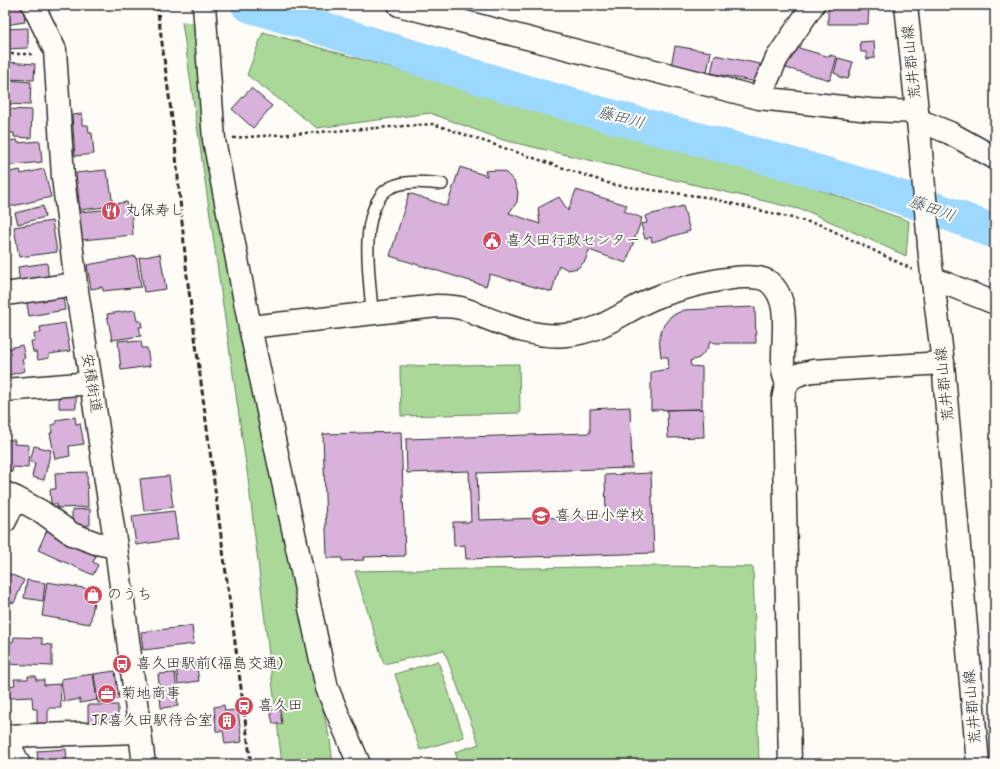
<svg xmlns="http://www.w3.org/2000/svg" width="1000" height="769" viewBox="0 0 1000 769" font-family="Mynerve,'Klee One',sans-serif">
	<style>
		.green { fill: #a9d898; stroke: #6a8262 }
		.lines { fill: none; stroke-linecap: round; stroke-linejoin: round }
		.river { stroke: #9dd8fe; stroke-width: 34 }
		.building { fill: #d8b2db; stroke: #2b2b2b }
		.service-casing { stroke: #2b2b2b; stroke-width: 14 }
		.minor-casing { stroke: #2b2b2b; stroke-width: 25 }
		.tertiary-casing { stroke: #2b2b2b; stroke-width: 25 }
		.secondary-casing { stroke: #2b2b2b; stroke-width: 25 }
		.path { stroke: #2b2b2b; stroke-width: 2.5; stroke-dasharray: 3 3; stroke-linecap: butt }
		.service { stroke: #fdfcf7; stroke-width: 11 }
		.minor { stroke: #fdfcf7; stroke-width: 22 }
		.tertiary { stroke: #fdfcf7; stroke-width: 22 }
		.secondary { stroke: #fdfcf7; stroke-width: 22 }
		.rail { stroke: #2b2b2b; stroke-width: 3; stroke-dasharray: 6 3; stroke-linecap: butt }
		.labels { text-anchor: middle; dominant-baseline: central; stroke-width: 4; stroke-linejoin: round; paint-order: stroke }
		.street-label { font-size: 15px; fill: #2b2b2b; stroke: #fdfcf7 }
		.poi-label { font-size: 15px; fill: #2b2b2b; stroke: #fdfcf7; text-anchor: start }
		.water-label { font-size: 16px; font-style: italic; fill: #485660; stroke: #fdfcf7 }
	</style>
	<rect width="100%" height="100%" fill="#fdfcf7"/>
	<filter id="ink" filterUnits="userSpaceOnUse"><feTurbulence type="fractalNoise" baseFrequency=".025" numOctaves="2"/><feDisplacementMap in="SourceGraphic" scale="8" xChannelSelector="R" yChannelSelector="G"/><feConvolveMatrix kernelMatrix="1 2 1 2 8 2 1 2 1" color-interpolation-filters="sRGB"/></filter>
	<g filter="url(#ink)">
		<path class="green" d="M182,22L207,24L248,321L277,508L330,740L333,764H282L248,478Z
			M263,32L778,175L909,221L906,256L807,211L503,140L430,113L317,128L247,75Z
			M519,364L520,413L401,416L400,366Z
			M650,566L753,567L759,764H459L455,752L479,744L444,650L384,664L355,571Z
			M438,661L464,737L420,750L395,674Z"/>
		<g class="lines">
			<path class="river" d="M248,5C361,40 475,78 589,110C725,148 864,178 995,232"/>
		</g>
		<path class="building" d="M5,5H23L25,22L5,25Z
			M828,5H869L868,24H828Z
			M28,28V48L5,49V29Z
			M874,41L875,58L867,59L866,52H861L860,42Z
			M675,46L711,52L707,72L671,66Z
			M792,46L830,57V55L837,57L830,80L786,68Z
			M715,55L760,64L757,82L711,73Z
			M838,58L853,62L848,79L839,77V75L834,73Z
			M5,62L35,64L34,80L5,79Z
			M5,80L31,82L30,105L5,104Z
			M251,88L272,106L253,128L232,109Z
			M5,109L32,110L31,138L14,137V133H5Z
			M82,114V125H88L89,133H92L94,154L75,156L72,115Z
			M17,140L18,143L40,141L42,162L5,166V141Z
			M460,167L487,176L485,171L496,170L505,172L514,181L518,192L517,202L509,213L540,224L538,208L559,197L568,211L576,190L627,205L624,211L642,218L626,263L589,250L585,261L578,268L568,270L559,265L552,292L490,274L486,286L390,256L409,193L447,206Z
			M44,169L51,197L9,207L5,191V173L20,170L21,174Z
			M106,170L107,178H109L113,206L80,210L76,173Z
			M127,202L128,208H131L133,235L82,240L79,212L114,209L113,204Z
			M43,206L45,217L18,224L15,213Z
			M683,206L690,231L652,242L651,237L645,239L641,224L647,223L645,216Z
			M52,221L57,252L19,257L14,227Z
			M5,225L9,248L5,249Z
			M160,254L166,289L144,292L139,258Z
			M136,256L141,287L103,291L102,287L91,289L87,265Z
			M47,263L49,282L20,286L18,267Z
			M62,292L65,310L29,316L26,298Z
			M755,307L756,343H715L710,341L708,348L699,358L690,361L691,366L702,367V409L651,410V372L669,369L668,357H661L659,338L663,326L671,316L684,310Z
			M135,310L137,321H141L142,327H139L141,336L112,340L107,314Z
			M65,323L70,351L49,354V358L38,360L36,352H33L31,341H35L34,334L41,333L40,327Z
			M129,340V342L141,341L142,348H147L150,366L121,370L118,341Z
			M22,345L25,358L22,359L25,371L5,376V349Z
			M59,394H76V408H59Z
			M5,401H7L11,424L5,425Z
			M630,407L632,468L477,473L479,520L606,516L605,475L651,473L654,553L466,559L465,545L454,546L453,522H471L469,471L407,473L406,439L590,433V409Z
			M703,409L704,437L668,438L667,410Z
			M75,417L76,424L80,423L84,444L69,446L70,456L55,459L50,433H52L51,425L56,424V420Z
			M401,432L405,556L363,557L364,560L342,561V558H327L323,434Z
			M5,440H15L14,444L29,445L28,468L13,467L12,472H5Z
			M34,446L51,450L44,480L32,477L35,463L30,462Z
			M87,472L88,507L57,508V504H51L50,489H56L55,473Z
			M169,476L173,507L144,511L140,479Z
			M90,509V525L72,526V510Z
			M174,511L178,539L136,545L132,516Z
			M47,530L55,533L54,536L96,556L93,562L98,565L93,575L38,550Z
			M5,572L24,580L14,603L5,600Z
			M27,580L45,583L43,601L24,598Z
			M47,582L96,590L90,624L42,616Z
			M192,626L194,644L143,650L141,632Z
			M14,637L42,638V644L52,645V666L5,664V642H13Z
			M196,662L199,681L178,684L176,664Z
			M115,671L119,699L98,703L94,674Z
			M175,673L178,706L161,708L158,674Z
			M93,674L97,700L80,703V699L64,702L61,679Z
			M28,676H36V680H44V685L60,684L61,708H48V724L37,725V709H33L32,697L9,698L8,686L15,685L14,679H28Z
			M88,705H118V725H88Z
			M224,705L225,711L238,710L242,742L225,744L223,731H216L214,707Z
			M280,709L282,724H273L270,710Z
			M66,749L67,764H38L37,751Z
			M129,759V764H115V760Z
			M97,761L98,764H73Z"/>
		<g class="lines">
			<defs>
				<path id="service" d="M372,312C370,277 359,222 383,193C396,179 425,182 442,184"/>
				<path id="minor" d="M33,5L55,50L63,177L76,284L116,547L144,764
					M204,5L214,140L250,327L327,688L359,764
					M399,5L759,98L870,110L917,112
					M759,98L777,58L813,5
					M918,120L950,133L995,158
					M932,278L995,303
					M5,294L76,284
					M250,327L437,306C446,306 455,306 464,309C470,310 475,314 481,316C509,327 536,338 566,335C599,333 623,312 652,299C673,290 750,267 769,282C790,299 783,332 783,356C783,365 782,375 787,382
					M5,390L91,383
					M5,493L16,498L5,521
					M16,498L42,512L72,534L96,543L116,547
					M10,736L13,752L19,764"/>
				<path id="tertiary" d="M5,736L140,732
					M790,764L783,400C786,378 792,375 813,371L943,363"/>
				<path id="secondary" d="M906,5L920,140L930,257L943,363L978,764"/>
			</defs>
			<use href="#service" class="service-casing"/>
			<use href="#minor" class="minor-casing"/>
			<use href="#tertiary" class="tertiary-casing"/>
			<use href="#secondary" class="secondary-casing"/>
			<path class="path" d="M5,54H34
				M233,138L433,124L614,185L705,197L821,225L912,269"/>
			<use href="#service" class="service"/>
			<use href="#minor" class="minor"/>
			<use href="#tertiary" class="tertiary"/>
			<use href="#secondary" class="secondary"/>
			<path class="rail" d="M157,5L174,134L187,276L251,764"/>
		</g>
	</g>
	<defs>
		<symbol id="restaurant-disc" viewBox="-11 -11 22 22"><circle r="9.5" fill="#d1495b" stroke="#fdfcf7"/><path d="M-5-6h1v4h1v-4h1v4h1v-4h1v5L-1.5 .5V6h-2V.5L-5-1ZM5-6V6H3V1.5H1.5Q1.5-4 5-6Z" fill="#fff"/></symbol>
		<symbol id="civic-disc" viewBox="-11 -11 22 22"><circle r="9.5" fill="#d1495b" stroke="#fdfcf7"/><path d="M-.6-6.5H3V-4.5H.6V-3L4-1V1h2V6H-6V1h2V-1L-.6-3ZM-1.2 2.5V6h2.4V2.5Z" fill="#fff"/></symbol>
		<symbol id="school-disc" viewBox="-11 -11 22 22"><circle r="9.5" fill="#d1495b" stroke="#fdfcf7"/><path d="M0-5L7-2L0 1L-7-2ZM-4 1L0 2.5L4 1V4Q0 6-4 4Z" fill="#fff"/></symbol>
		<symbol id="shop-disc" viewBox="-11 -11 22 22"><circle r="9.5" fill="#d1495b" stroke="#fdfcf7"/><path d="M-5-2.5h2.3a2.7 3.5 0 0 1 5.4 0H5L5.5 6h-11ZM-1.5-2.5h3a1.5 2.3 0 0 0-3 0Z" fill="#fff"/></symbol>
		<symbol id="bus-disc" viewBox="-11 -11 22 22"><circle r="9.5" fill="#d1495b" stroke="#fdfcf7"/><path d="M-5-6H5V4H4V6H2V4H-2V6H-4V4H-5ZM-3.5-4V0h7V-4ZM-3.5 1.2v1.5H-2V1.2ZM2 1.2v1.5H3.5V1.2Z" fill="#fff"/></symbol>
		<symbol id="office-disc" viewBox="-11 -11 22 22"><circle r="9.5" fill="#d1495b" stroke="#fdfcf7"/><path d="M-6-3h4V-5.5h4V-3h4V5H-6ZM-1-4.5V-3h2v-1.5ZM-6 0V1H6V0Z" fill="#fff"/></symbol>
		<symbol id="station-disc" viewBox="-11 -11 22 22"><circle r="9.5" fill="#d1495b" stroke="#fdfcf7"/><path d="M-3-6H3Q5-6 5-4V2Q5 4 3 4L4.5 6H3L1.5 4h-3L-3 6H-4.5L-3 4Q-5 4-5 2V-4Q-5-6-3-6ZM-3.5-4v3h7v-3ZM-3.5 1v1.5H-2V1ZM2 1v1.5H3.5V1Z" fill="#fff"/></symbol>
		<symbol id="building-disc" viewBox="-11 -11 22 22"><circle r="9.5" fill="#d1495b" stroke="#fdfcf7"/><path d="M-4-6H4V6H1V3H-1V6H-4ZM-2.5-4.3h1.7v1.8h-1.7ZM.8-4.3h1.7v1.8H.8ZM-2.5-1h1.7V.8h-1.7ZM.8-1h1.7V.8H.8Z" fill="#fff"/></symbol>
	</defs>
	<g fill-rule="evenodd">
		<use href="#restaurant-disc" x="100" y="200" width="22" height="22"/>
		<use href="#civic-disc" x="481" y="230" width="22" height="22"/>
		<use href="#school-disc" x="530" y="505" width="22" height="22"/>
		<use href="#shop-disc" x="82" y="584" width="22" height="22"/>
		<use href="#bus-disc" x="111" y="653" width="22" height="22"/>
		<use href="#office-disc" x="96" y="683" width="22" height="22"/>
		<use href="#station-disc" x="233" y="695" width="22" height="22"/>
		<use href="#building-disc" x="216" y="710" width="22" height="22"/>
	</g>
	<g class="labels">
		<g class="street-label">
			<text transform="translate(912 62) rotate(-96)">荒井郡山線</text>
			<text transform="translate(91 383) rotate(81)">安積街道</text>
			<text transform="translate(945 384) rotate(-96)">荒井郡山線</text>
			<text transform="translate(973 707) rotate(-95)">荒井郡山線</text>
		</g>
		<g class="poi-label">
			<text x="125" y="211">丸保寿し</text>
			<text x="506" y="241">喜久田行政センター</text>
			<text x="555" y="516">喜久田小学校</text>
			<text x="107" y="595">のうち</text>
			<text x="136" y="664">喜久田駅前(福島交通)</text>
			<text x="121" y="694">菊地商事</text>
			<text x="258" y="706">喜久田</text>
			<text x="213" y="721" text-anchor="end">JR喜久田駅待合室</text>
		</g>
		<g class="water-label">
			<text transform="translate(621 118) rotate(15)">藤田川</text>
			<text transform="translate(932 209) rotate(20)">藤田川</text>
		</g>
	</g>
	<rect width="1000" height="769" fill="none" stroke="#fdfcf7" stroke-width="20"/>
	<rect x="10" y="10" width="980" height="749" fill="none" stroke="#2b2b2b" stroke-width="1.5" filter="url(#ink)"/>
</svg>
